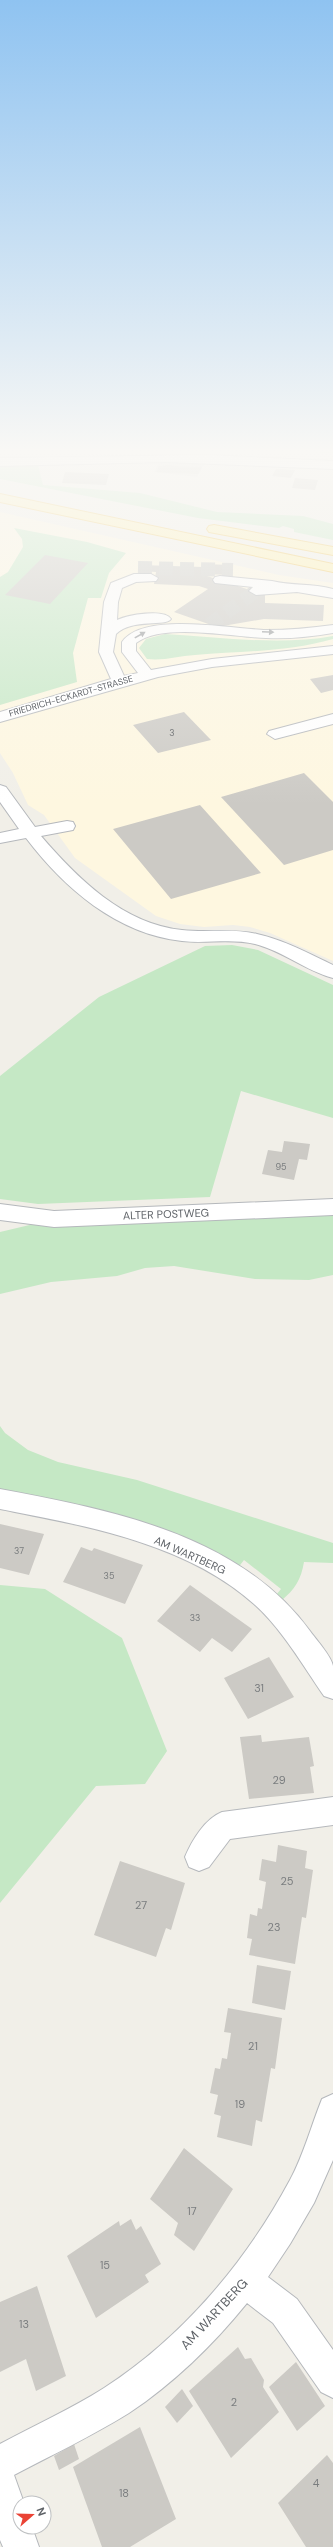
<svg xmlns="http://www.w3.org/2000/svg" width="333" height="2547" viewBox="0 0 333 2547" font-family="'DM Sans',sans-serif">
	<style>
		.commercial { fill: #fef7e0 }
		.industrial { fill: #e0deda }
		.green { fill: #c5e8c5 }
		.building { fill: #cccac5 }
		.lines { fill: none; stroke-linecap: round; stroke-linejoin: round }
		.minor-tunnel { stroke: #ccccc8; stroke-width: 14; stroke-dasharray: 14 7; stroke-linecap: butt }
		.minor-casing { stroke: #b5b8bc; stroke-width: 2 }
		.major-casing { stroke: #f2c960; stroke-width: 2 }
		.minor { fill: #fff; fill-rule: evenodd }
		.major { fill: #fff2af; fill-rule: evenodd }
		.oneway { fill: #979a9d }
		.labels { text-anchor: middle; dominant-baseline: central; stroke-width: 3; stroke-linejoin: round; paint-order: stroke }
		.far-street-label { font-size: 9px; fill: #5f6368; stroke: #fff }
		.number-label { font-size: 9px; fill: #7a7d7f }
		.street-label { font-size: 11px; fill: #5f6368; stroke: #fff }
		.near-number-label { font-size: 11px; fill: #7a7d7f }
		.near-street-label { font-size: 13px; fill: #5f6368; stroke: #fff }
	</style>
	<rect width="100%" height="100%" fill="#f1efe8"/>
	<path class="commercial" d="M0,512L279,575L333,583V961L270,933L250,927L233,925L204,927L180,924L156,916L75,858L44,815L28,805L13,773L0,753Z"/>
	<path class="industrial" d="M159,462L204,464L197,477L154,472Z"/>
	<path class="green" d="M274,448H333V454Z
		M38,465L43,485L140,493L217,512L303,516L333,524V540L294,532V529L283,526L279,528L198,518L0,479V466Z
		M14,528L87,542L126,553L109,573L101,598H88L73,653L77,682L0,705V577L8,572L23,547L22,539Z
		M165,634C220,637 279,646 333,636V639C288,652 241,651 195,655C178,656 164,661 147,659L139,648L146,639Z
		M232,945L258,950L333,985V1118L241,1091L210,1197L38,1204L0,1199V1076L99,997L205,946Z
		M333,1213V1275L309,1280L255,1279L174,1266L145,1268L117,1276L51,1282L0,1294V1232L38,1223Z
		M0,1426L5,1433L28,1450L58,1462L137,1480L333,1543V1563L304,1562C301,1580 295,1589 281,1601L276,1595L281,1589L244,1560L237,1569L0,1490Z
		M0,1585L45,1589L122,1638L167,1751L145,1784L96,1786L0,1903Z"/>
	<path class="building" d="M168,465L189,467H202L198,474L156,472L159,466Z
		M276,469L295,470L291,478L272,476Z
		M65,472L109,474L106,485L62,483Z
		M295,478L318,480L315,490L292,488Z
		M45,555L88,563L50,604L5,595Z
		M203,564L231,565L230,575L201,574L265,595V603L324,605L323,621L264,619L217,627L174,612L208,589L199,586L154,584L156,572L140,571L141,565L203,567Z
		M333,675V690L321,693L310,679Z
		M184,712L211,740L158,753L133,725Z
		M304,773L333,802V850L284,865L221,797Z
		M200,805L261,873L171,899L113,829Z
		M284,1141L310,1144L307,1160L299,1159L294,1180L262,1174L268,1150L282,1152Z
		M0,1524L44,1534L29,1575L0,1568Z
		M81,1547L92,1551L94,1548L143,1565L125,1604L63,1582Z
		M190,1585L252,1629L232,1652L212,1638L200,1652L157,1621Z
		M269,1657L294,1697L248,1719L224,1678Z
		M261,1735L262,1742L309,1737L314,1766L310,1767L314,1793L249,1799L240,1737Z
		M278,1845L307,1851L305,1868L313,1870L306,1918L302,1917L295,1964L249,1955L252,1939L247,1938L250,1914L257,1916L258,1908L262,1909L266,1882L259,1880L262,1859L276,1862Z
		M120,1861L185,1883L171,1930L166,1928L156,1957L94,1935Z
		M257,1965L291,1971L285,2010L252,2003Z
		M228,2008L282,2018L275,2069L271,2068L262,2122L256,2120L252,2146L217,2137L221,2116L214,2114L218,2095L210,2093L215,2068L220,2069L222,2058L227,2059L231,2033L224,2032Z
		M184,2148L233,2189L194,2251L174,2235L178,2223L150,2199Z
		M131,2219L136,2230L141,2226L161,2264L145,2275L149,2282L96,2318L67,2256L119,2221L120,2226Z
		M37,2286L66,2376L36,2391L26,2359L0,2372V2302Z
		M238,2347L245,2359L251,2358L264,2380L263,2387L279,2412L231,2458L189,2391Z
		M296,2362L325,2406L297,2431L269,2387Z
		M182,2389L193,2406L177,2423L165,2407Z
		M140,2427L176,2519L130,2547H102L73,2467Z
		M74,2444L79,2459L59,2470L54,2456Z
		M327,2455L333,2463V2547H306L278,2503Z"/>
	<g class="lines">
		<path class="minor-tunnel" d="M138,568L233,570
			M209,625L256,591"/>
		<defs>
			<path id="minor" d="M208,455L333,461V469L166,462L0,466V458Z
				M134,574H151L158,578L156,581L136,582L122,588L118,602L117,620C127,615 164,608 171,619C166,627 133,618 116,634L113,652L124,676L138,673L122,652V642C143,611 232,629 266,630C289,630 311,628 333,625V633C310,637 289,639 266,638C232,637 163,622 136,643V651L151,670L212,659L333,646V654L212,667L158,677L0,722V712L111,679L99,652L104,602L111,583Z
				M220,576L272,581C291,586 313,583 333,589V598L297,592L256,595L249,591L253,587L215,583L213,580L215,577Z
				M333,714V724L275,739L267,734L269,731Z
				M0,785L6,787L35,827L67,821L73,822L75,826L73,830L41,836C77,878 123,924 182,930C207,933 232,928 257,934C284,940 308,953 333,965V978C306,971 283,951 255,944C231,938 206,944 182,941C117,934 64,888 26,838L0,843V833L19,829L0,802Z
				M333,1199V1215L54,1227L0,1220V1204L54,1211Z
				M0,1489C111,1510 239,1534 310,1631C315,1638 332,1657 333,1666C333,1677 333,1689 333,1699L324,1696C302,1664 282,1629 254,1604C186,1543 86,1526 0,1509Z
				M333,1797V1825L230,1839L209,1867L199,1871L189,1867L185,1857C192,1840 205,1819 222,1812Z
				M333,2094V2160L314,2203L290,2244L268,2277L297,2299L333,2350V2398L321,2392L273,2323L247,2303C213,2345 174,2383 129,2413C92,2436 52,2455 14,2475L24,2503H20V2527H32L39,2547H3L0,2540V2444C35,2425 71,2409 104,2388C182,2338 246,2262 290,2180C304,2154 311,2126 322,2099Z"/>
			<path id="major" d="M0,494L333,564V572L0,502Z
				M214,525L333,547V555L209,532L207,529L209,526Z"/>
		</defs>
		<use href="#minor" class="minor-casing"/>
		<use href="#major" class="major-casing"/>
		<use href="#minor" class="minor"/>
		<use href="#major" class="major"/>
	</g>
	<defs><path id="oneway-solid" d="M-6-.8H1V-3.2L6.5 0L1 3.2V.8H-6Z"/></defs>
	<g class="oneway">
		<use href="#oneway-solid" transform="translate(268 632) rotate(2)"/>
		<use href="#oneway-solid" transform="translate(140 635) rotate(-29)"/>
	</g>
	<linearGradient id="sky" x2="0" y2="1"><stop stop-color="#8fc3f1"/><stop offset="0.56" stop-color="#f9f8f5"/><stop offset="1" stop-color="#f9f8f5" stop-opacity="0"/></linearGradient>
	<rect width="333" height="805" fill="url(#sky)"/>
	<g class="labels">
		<g class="far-street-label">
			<text transform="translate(71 696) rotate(-16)">FRIEDRICH-ECKARDT-STRASSE</text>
		</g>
		<g class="number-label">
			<text x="172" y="733">3</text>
			<text x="281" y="1167">95</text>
			<text x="19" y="1551">37</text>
			<text x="109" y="1576">35</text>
			<text x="195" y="1618">33</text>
		</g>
		<g class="street-label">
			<text transform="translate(166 1214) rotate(-2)">ALTER POSTWEG</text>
			<text transform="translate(190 1555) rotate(24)">AM WARTBERG</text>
		</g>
		<g class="near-number-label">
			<text x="259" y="1688">31</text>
			<text x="279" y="1780">29</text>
			<text x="287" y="1881">25</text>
			<text x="141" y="1905">27</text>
			<text x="274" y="1927">23</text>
			<text x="253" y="2046">21</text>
			<text x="240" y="2104">19</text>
			<text x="192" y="2211">17</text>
			<text x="105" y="2265">15</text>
			<text x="24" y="2324">13</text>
			<text x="234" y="2402">2</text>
			<text x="316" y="2483">4</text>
			<text x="124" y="2493">18</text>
		</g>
		<g class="near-street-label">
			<text transform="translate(214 2314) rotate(-47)">AM WARTBERG</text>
		</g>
	</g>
	<g transform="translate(32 2515) rotate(70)"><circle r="19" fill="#ffffff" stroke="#bfc1c3"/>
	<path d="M0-3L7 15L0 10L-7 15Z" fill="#ea4335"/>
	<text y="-6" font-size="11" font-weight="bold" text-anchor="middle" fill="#5f6368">N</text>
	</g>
</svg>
